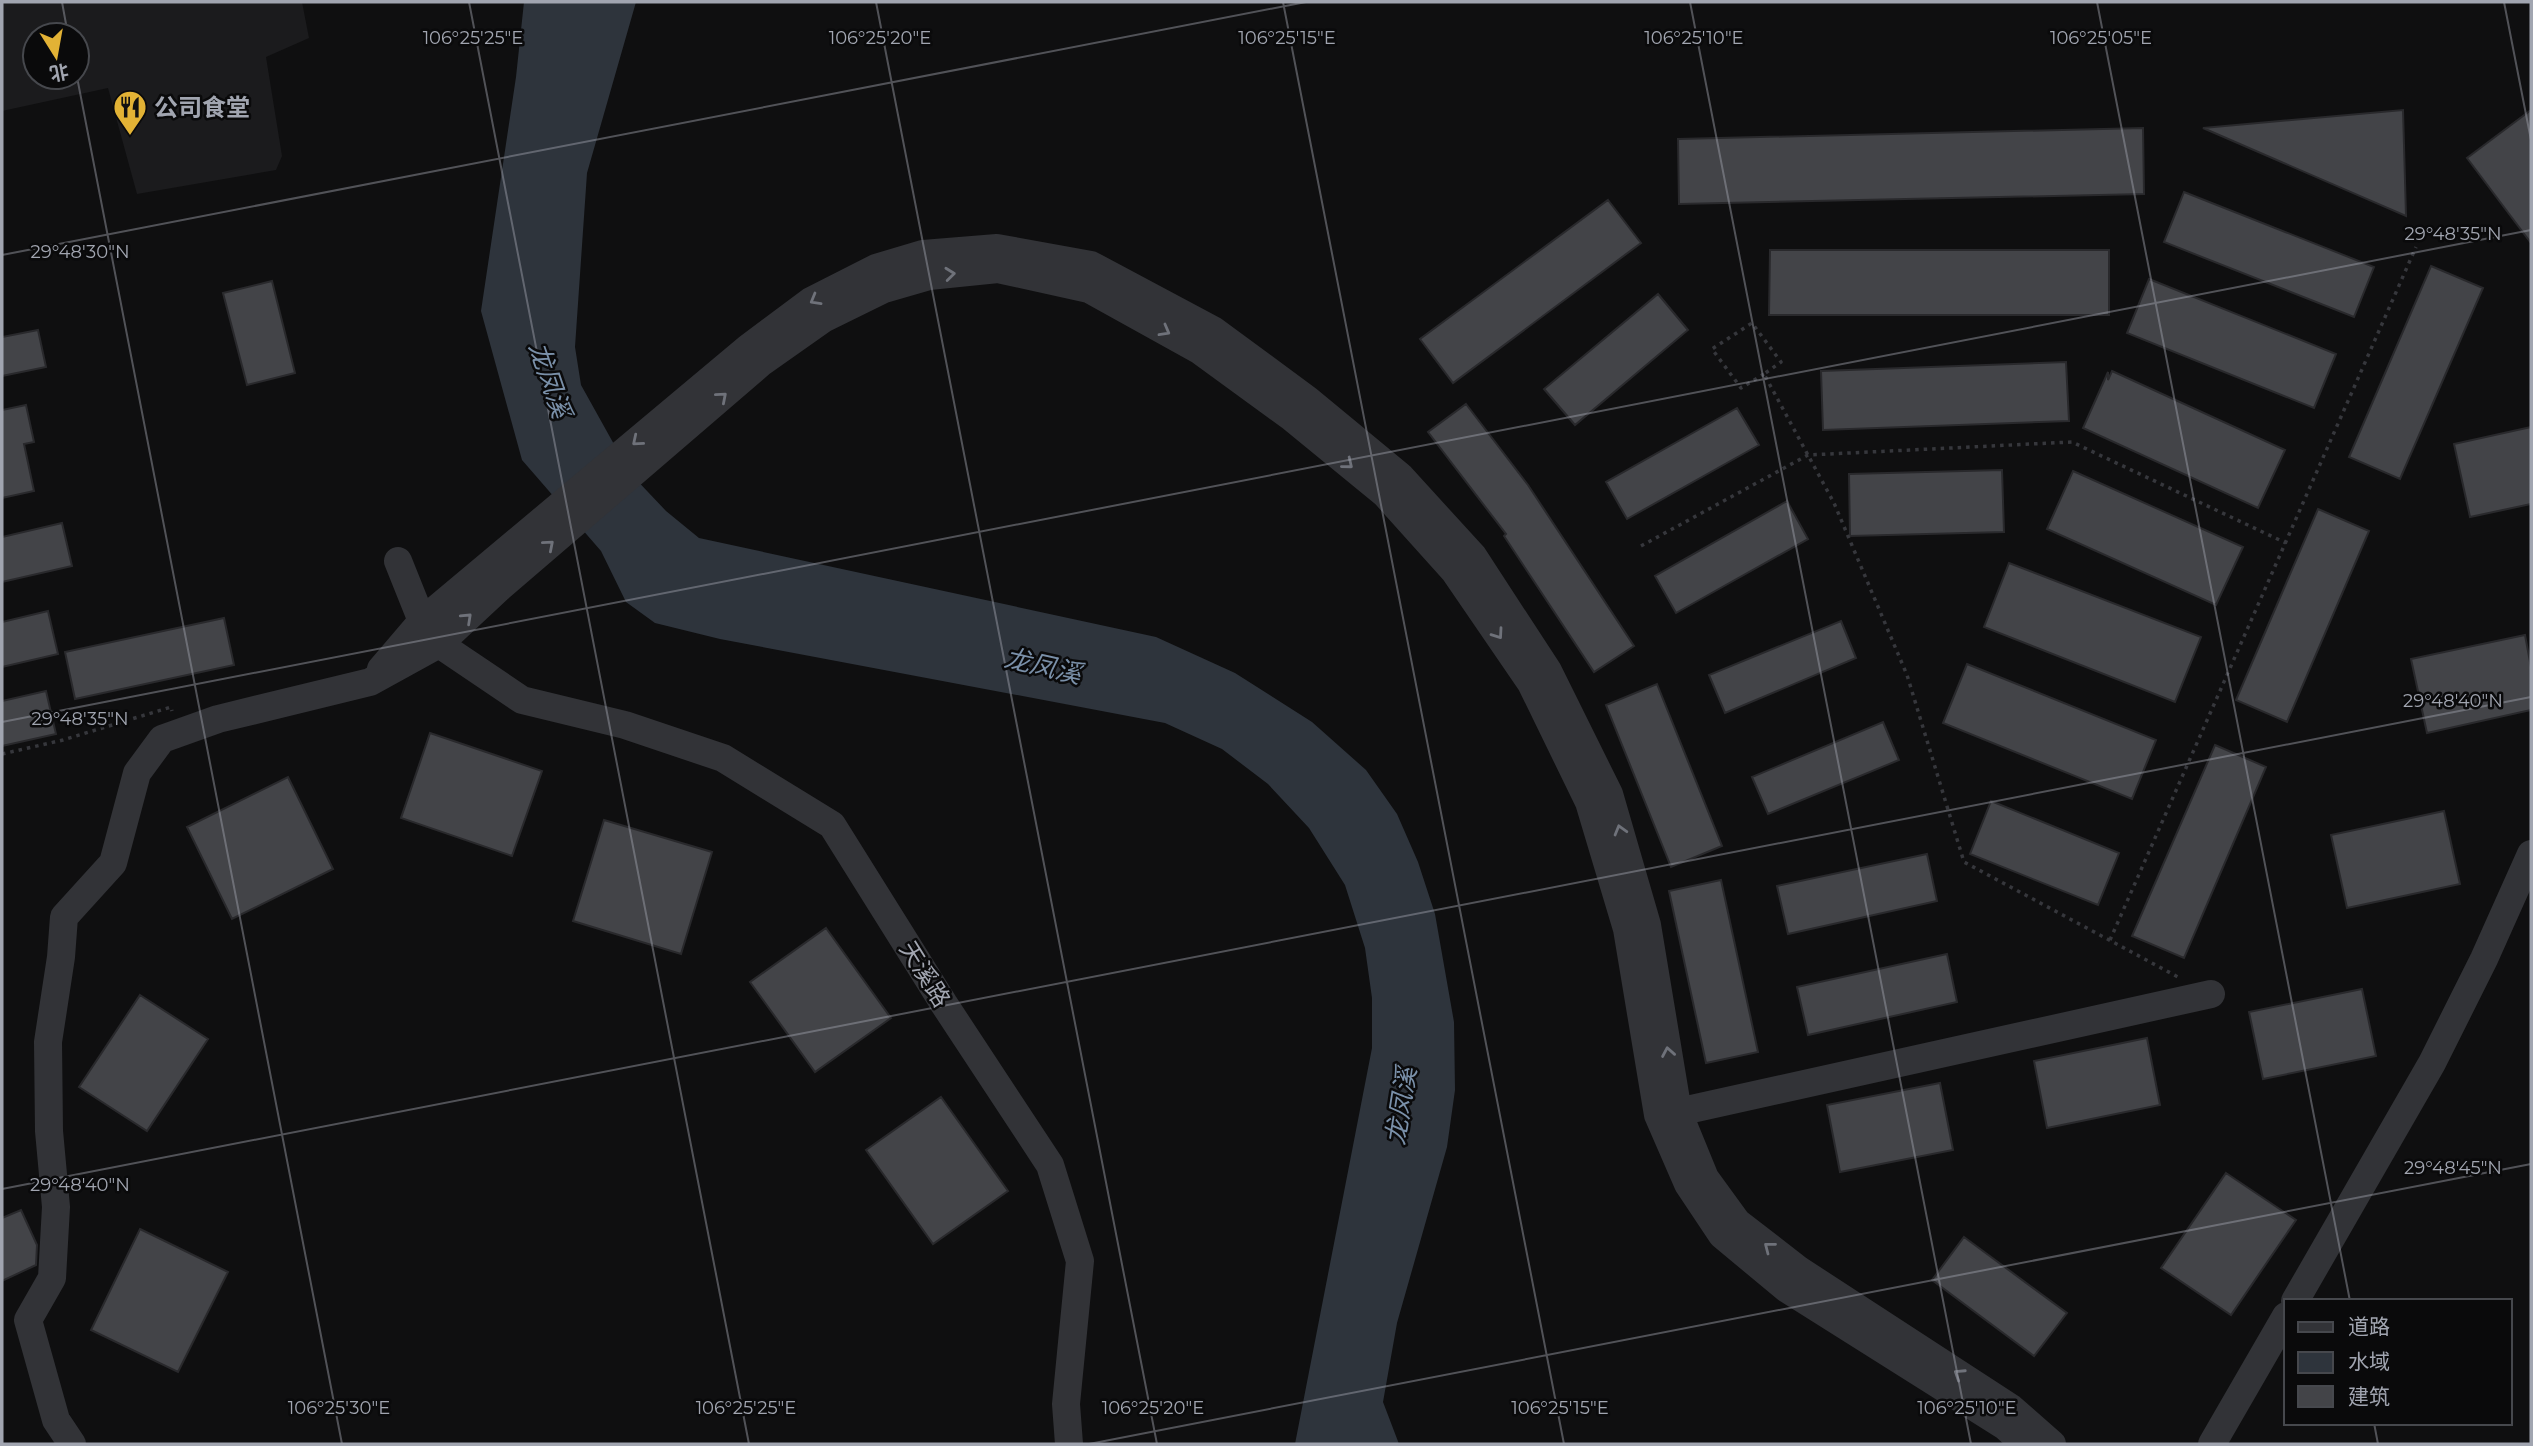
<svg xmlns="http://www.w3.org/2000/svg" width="2533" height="1446" viewBox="0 0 2533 1446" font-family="Montserrat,'Noto Sans SC',sans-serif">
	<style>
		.built { fill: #1b1b1d; fill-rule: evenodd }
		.water { fill: #2e343c }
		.building { fill: #434448; stroke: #29292c; stroke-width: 2 }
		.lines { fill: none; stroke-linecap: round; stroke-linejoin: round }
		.path { stroke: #36373c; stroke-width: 3.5; stroke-dasharray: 3.5 5; stroke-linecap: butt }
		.minor { stroke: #323337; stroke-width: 28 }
		.oneway { stroke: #6f727a }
		.ticks { fill: none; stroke: #a1a5b0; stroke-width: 2; stroke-opacity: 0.45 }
		.labels { text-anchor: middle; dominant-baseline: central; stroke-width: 5; stroke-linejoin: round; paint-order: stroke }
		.poi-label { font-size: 24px; font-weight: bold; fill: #a1a5b0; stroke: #0a0a0b; text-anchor: start }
		.street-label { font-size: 24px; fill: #a1a5b0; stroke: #0a0a0b }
		.water-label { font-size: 26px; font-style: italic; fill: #7a90a9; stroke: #0a0a0b }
		.ticks-label { font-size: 18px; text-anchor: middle; fill: #a1a5b0; stroke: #0a0a0b; stroke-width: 5; stroke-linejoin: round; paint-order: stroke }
	</style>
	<rect width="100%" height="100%" fill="#0f0f10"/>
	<path class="built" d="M2,2H302L309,38L266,57L282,156L276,170L137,194L108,88L2,111ZM35,35H77V77H35Z"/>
	<path class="water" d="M524,2H636L587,173L575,347L581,385L630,473L666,511L699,538L1156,637L1235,673L1312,722L1366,770L1397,814L1418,862L1435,914L1454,1022L1455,1090L1447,1147L1397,1323L1383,1402L1399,1444H1295L1372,1048V998L1365,948L1345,885L1309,828L1268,784L1222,749L1165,723L720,639L655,623L626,602L601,551L522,460L481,311L516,77Z"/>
	<path class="building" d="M2403,110L2406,216L2203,128Z
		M2531,110V243L2467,158Z
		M2143,128L2144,194L1679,204L1678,139Z
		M2184,192L2374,267L2354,317L2164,242Z
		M1608,200L1641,243L1453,383L1420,339Z
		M1770,250H2109V315H1769Z
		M2431,266L2483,288L2400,479L2349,457Z
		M2149,279L2336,354L2314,408L2127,333Z
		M272,281L295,373L247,385L223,293Z
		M1658,294L1688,330L1575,425L1544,389Z
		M38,330L46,367L2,376V337Z
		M2066,362L2069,421L1823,430L1821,371Z
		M2112,371L2285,450L2258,508L2083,428L2108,372V380Z
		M1466,404L1528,485L1634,646L1594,672L1504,536L1506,534L1428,432Z
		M26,405L34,442L24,444L34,491L2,498V410Z
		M1737,408L1759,445L1627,519L1606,482Z
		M2531,427V504L2470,517L2454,444Z
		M2002,470L2004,532L1850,536L1849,474Z
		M2073,471L2243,547L2216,605L2047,529Z
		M1787,501L1808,539L1676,613L1655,576Z
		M2318,509L2369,531L2287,722L2236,700Z
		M62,523L72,566L2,582V537Z
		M2009,563L2201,637L2175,702L1984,627Z
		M48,611L58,654L2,667V622Z
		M224,618L234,665L75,699L65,652Z
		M1841,621L1856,658L1725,713L1709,675Z
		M2525,635L2531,667V710L2427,733L2411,659Z
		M1967,664L2156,740L2132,799L1943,723Z
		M1657,684L1722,846L1671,867L1606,705Z
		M46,691L56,734L2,746V701Z
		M1883,722L1899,760L1768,814L1752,777Z
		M430,733L542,771L512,856L401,818Z
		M2215,745L2266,767L2184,958L2132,936Z
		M288,777L333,869L232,919L187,827Z
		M1991,801L2119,853L2098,905L1970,854Z
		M2444,811L2460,884L2347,908L2331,835Z
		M604,820L712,852L681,954L573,921Z
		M1927,854L1937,901L1788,934L1777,886Z
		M1721,880L1758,1052L1706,1063L1669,891Z
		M826,928L891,1018L815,1072L750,982Z
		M1947,954L1957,1002L1808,1035L1797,987Z
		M2362,989L2376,1056L2263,1079L2249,1012Z
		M140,995L208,1039L147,1131L79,1087Z
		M2147,1038L2160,1105L2047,1128L2034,1061Z
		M1940,1083L1953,1150L1840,1172L1827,1105Z
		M941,1097L1008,1191L933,1244L866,1150Z
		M2226,1173L2296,1220L2231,1315L2161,1268Z
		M21,1210L37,1245L36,1265L2,1281V1218Z
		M140,1229L228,1272L178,1372L91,1330Z
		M1964,1237L2067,1313L2034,1356L1932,1280Z"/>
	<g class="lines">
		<path class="path" d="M1764,374L1741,388L1712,349L1752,323L1781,362L1764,374L1834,503L1907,675L1964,862L2178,977
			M1641,546L1808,455L2072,442L2286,543
			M2,754L63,740L171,707L172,711
			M2110,940L2416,247"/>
		<path class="minor" d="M398,561L422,621L439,644L522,700L625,725L723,758L832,825L944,1004L1050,1165L1080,1261L1066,1404L1069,1444
			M381,669L422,621L748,348L811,301L876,268L923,254L997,248L1091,265L1213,330L1308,400L1400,476L1473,556L1548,671L1609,794L1647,925L1678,1112L1705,1178L1737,1222L1799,1270L2011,1408L2052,1444
			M1662,1103L1678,1112L2211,994
			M2295,1301L2432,1063L2484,959L2531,854
			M72,1444L56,1420L28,1320L52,1278L56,1207L49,1131L48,1042L61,957L64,917L113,863L137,773L162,739L218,719L370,682L439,644L498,589L762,362L823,319L884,289L929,276L998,269L1089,289L1199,350L1291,417L1385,494L1455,572L1531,683L1589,802L1627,929L1658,1115L1688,1184L1722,1235L1787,1289L2006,1427L2024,1444
			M2212,1444L2286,1316"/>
	</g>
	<defs><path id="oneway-chevron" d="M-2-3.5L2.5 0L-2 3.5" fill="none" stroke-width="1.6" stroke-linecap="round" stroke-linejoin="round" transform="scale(1.75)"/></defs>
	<g class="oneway">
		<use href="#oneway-chevron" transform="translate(950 274) rotate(-6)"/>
		<use href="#oneway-chevron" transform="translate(815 300) rotate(150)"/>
		<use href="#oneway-chevron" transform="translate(1165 331) rotate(29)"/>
		<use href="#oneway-chevron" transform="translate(722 397) rotate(-41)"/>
		<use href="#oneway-chevron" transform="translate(637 441) rotate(140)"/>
		<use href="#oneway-chevron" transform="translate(1348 464) rotate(39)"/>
		<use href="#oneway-chevron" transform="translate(549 545) rotate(-41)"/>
		<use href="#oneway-chevron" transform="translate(467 618) rotate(-43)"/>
		<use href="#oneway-chevron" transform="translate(1498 634) rotate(55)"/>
		<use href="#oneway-chevron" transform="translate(1620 830) rotate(-106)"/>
		<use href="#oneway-chevron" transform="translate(1668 1052) rotate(-100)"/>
		<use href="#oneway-chevron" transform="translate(1769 1247) rotate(-142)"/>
		<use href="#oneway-chevron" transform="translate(1959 1374) rotate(-147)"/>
	</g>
	<path class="ticks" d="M62,2L68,35M469,2L749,1444M876,2L1157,1444M1283,2L1564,1444M1690,2L1971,1444M2097,2L2350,1301M2504,2L2531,140M77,77L342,1444M2,255L1306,2M2,722L2531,230M2,1189L2531,697M2374,1423L2378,1444M1089,1444L2531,1164"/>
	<defs>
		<symbol id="restaurant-pin" viewBox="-11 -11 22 30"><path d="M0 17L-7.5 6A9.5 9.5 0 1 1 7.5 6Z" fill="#e2b235" stroke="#0a0a0b"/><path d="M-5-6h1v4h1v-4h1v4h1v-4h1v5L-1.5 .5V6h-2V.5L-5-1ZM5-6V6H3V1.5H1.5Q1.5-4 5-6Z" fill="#111"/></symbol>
	</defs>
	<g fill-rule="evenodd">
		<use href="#restaurant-pin" x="111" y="88" width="38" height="52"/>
	</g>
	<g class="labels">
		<g class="poi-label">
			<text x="154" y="107">公司食堂</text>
		</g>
		<g class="street-label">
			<text transform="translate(925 974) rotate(58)">天溪路</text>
		</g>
		<g class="water-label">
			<text transform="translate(550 380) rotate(71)">龙凤溪</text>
			<text transform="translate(1043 666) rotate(13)">龙凤溪</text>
			<text transform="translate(1401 1106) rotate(-81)">龙凤溪</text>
		</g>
	</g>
	<g class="ticks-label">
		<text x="473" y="44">106°25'25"E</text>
		<text x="880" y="44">106°25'20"E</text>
		<text x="1287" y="44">106°25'15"E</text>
		<text x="1694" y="44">106°25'10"E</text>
		<text x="2101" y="44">106°25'05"E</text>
		<text x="2453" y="240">29°48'35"N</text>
		<text x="80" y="258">29°48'30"N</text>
		<text x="2453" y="707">29°48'40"N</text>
		<text x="80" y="725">29°48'35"N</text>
		<text x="2453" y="1174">29°48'45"N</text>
		<text x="80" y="1191">29°48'40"N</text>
		<text x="339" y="1414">106°25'30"E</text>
		<text x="746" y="1414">106°25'25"E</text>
		<text x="1153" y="1414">106°25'20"E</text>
		<text x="1560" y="1414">106°25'15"E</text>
		<text x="1967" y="1414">106°25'10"E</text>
	</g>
	<rect width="2533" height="1446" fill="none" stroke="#a1a5b0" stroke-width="7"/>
	<rect x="2284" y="1299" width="228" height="126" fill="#0a0a0b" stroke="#46484d" stroke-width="2"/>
	<rect x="2298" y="1322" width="35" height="10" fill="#323337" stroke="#46484d" stroke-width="2"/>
	<text x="2348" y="1334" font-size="21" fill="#a1a5b0">道路</text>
	<rect x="2298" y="1352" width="35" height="21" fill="#2e343c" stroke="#46484d" stroke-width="2"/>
	<text x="2348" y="1369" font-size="21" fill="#a1a5b0">水域</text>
	<rect x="2298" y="1386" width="35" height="21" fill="#434448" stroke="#46484d" stroke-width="2"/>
	<text x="2348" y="1404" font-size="21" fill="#a1a5b0">建筑</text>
	<g transform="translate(56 56) rotate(169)"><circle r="33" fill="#0a0a0b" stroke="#46484d" stroke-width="2"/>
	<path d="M0-5L12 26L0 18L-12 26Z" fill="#e2b235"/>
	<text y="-10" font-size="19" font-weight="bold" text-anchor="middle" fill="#a1a5b0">北</text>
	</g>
</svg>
